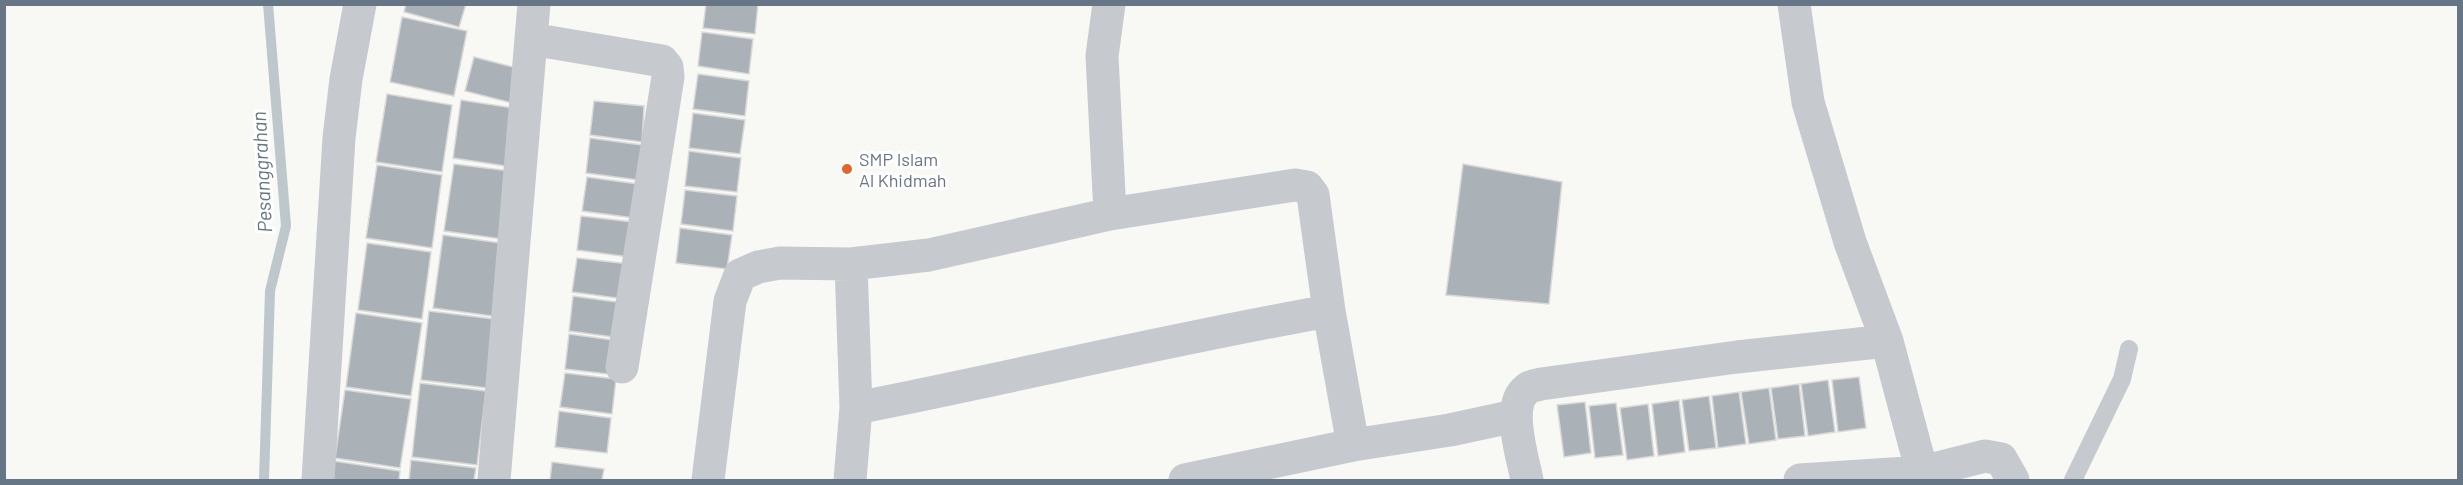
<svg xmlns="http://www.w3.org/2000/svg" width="2463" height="485" viewBox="0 0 2463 485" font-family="Barlow,sans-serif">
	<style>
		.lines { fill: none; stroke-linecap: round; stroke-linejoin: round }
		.stream { stroke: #bdc7cc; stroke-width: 10 }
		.building { fill: #aab2b8; stroke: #d9dad8; stroke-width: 1.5 }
		.lane { stroke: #c6c9cd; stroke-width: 18 }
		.street { stroke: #c6c9cd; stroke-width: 33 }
		.poi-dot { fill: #e1652c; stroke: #fff; stroke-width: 2 }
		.labels { text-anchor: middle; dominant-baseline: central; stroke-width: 6; stroke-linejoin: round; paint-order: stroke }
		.poi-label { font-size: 18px; fill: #677686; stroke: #fff; text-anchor: start }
		.water-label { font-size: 20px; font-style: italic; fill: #637781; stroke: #fff }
	</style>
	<rect width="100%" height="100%" fill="#f8f8f5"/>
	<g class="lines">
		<path class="stream" d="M264,480L270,291L286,226L268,4"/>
	</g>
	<path class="building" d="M406,4H466L459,27L404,12Z
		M706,4H758L755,34L703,28Z
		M402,17L467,31L454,96L390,82Z
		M702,32L753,39L749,74L698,66Z
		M474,57L525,70L516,104L465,91Z
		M698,74L749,81L745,116L693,109Z
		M387,94L452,105L442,172L376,162Z
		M461,100L519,109L511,167L453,158Z
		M594,101L644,106L642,142L590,135Z
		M693,113L745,120L740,154L689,148Z
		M590,138L642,145L638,180L586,173Z
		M689,151L741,158L737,192L685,186Z
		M454,164L518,172L509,240L444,231Z
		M1463,164L1562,182L1549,304L1446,295Z
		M377,165L442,175L432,248L366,238Z
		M587,177L638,184L634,218L582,211Z
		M685,190L737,196L733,231L681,224Z
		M581,216L633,222L629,257L577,250Z
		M680,228L732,235L727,269L676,263Z
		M443,235L508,244L499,317L433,308Z
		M367,243L431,252L422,319L358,310Z
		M577,258L629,264L624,299L572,292Z
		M573,296L624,303L620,338L569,331Z
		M429,311L494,319L487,388L421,380Z
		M356,313L422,323L411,396L346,387Z
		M569,334L620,341L616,375L565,369Z
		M565,373L616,379L612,414L560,407Z
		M1859,377L1866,428L1838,432L1832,380Z
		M1828,380L1835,432L1808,436L1801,384Z
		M420,383L486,391L477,465L412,457Z
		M1799,384L1805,436L1778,439L1771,388Z
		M1769,388L1776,440L1749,444L1741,392Z
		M345,390L411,399L400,468L335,458Z
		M1739,392L1746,444L1718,448L1712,396Z
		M1709,396L1716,448L1689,451L1682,400Z
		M1679,400L1685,452L1658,456L1652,404Z
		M1585,402L1591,453L1564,457L1557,405Z
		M1616,403L1623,455L1595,458L1589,406Z
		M1648,404L1654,456L1627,460L1620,408Z
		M559,411L611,418L607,453L555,447Z
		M411,460L476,468L474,480H409Z
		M334,461L400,471L399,480H332Z
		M552,462L604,469L602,480H550Z"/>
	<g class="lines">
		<path class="lane" d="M2073,480L2122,379L2129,349"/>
		<path class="street" d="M1794,4L1808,102L1850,242L1887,341L1922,472
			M531,39L534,4
			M1110,214L1295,185L1307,187L1313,195L1329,311
			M856,408C1014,377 1170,339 1329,311L1353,445L1450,430L1515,416
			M318,480L339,138L346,79L360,4
			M494,480L531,39L662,61L667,67L668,77L622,367
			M708,480L730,301L740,275L758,267L780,263L851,264L929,255L1110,214L1102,56L1109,4
			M850,480L856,408L851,264
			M1185,480L1353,445
			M1527,480C1523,458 1505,405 1527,389C1530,386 1537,385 1541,384L1737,357L1887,341
			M1800,480L1922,472L1985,456L2001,459L2013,480"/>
	</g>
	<circle class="poi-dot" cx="847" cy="169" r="6"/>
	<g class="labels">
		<g class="poi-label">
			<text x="859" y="159">SMP Islam<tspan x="859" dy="21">Al Khidmah</tspan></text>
		</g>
		<g class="water-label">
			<text transform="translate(261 172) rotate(-93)">Pesanggrahan</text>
		</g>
	</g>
	<rect width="2463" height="485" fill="none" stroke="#677686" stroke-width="12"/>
</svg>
